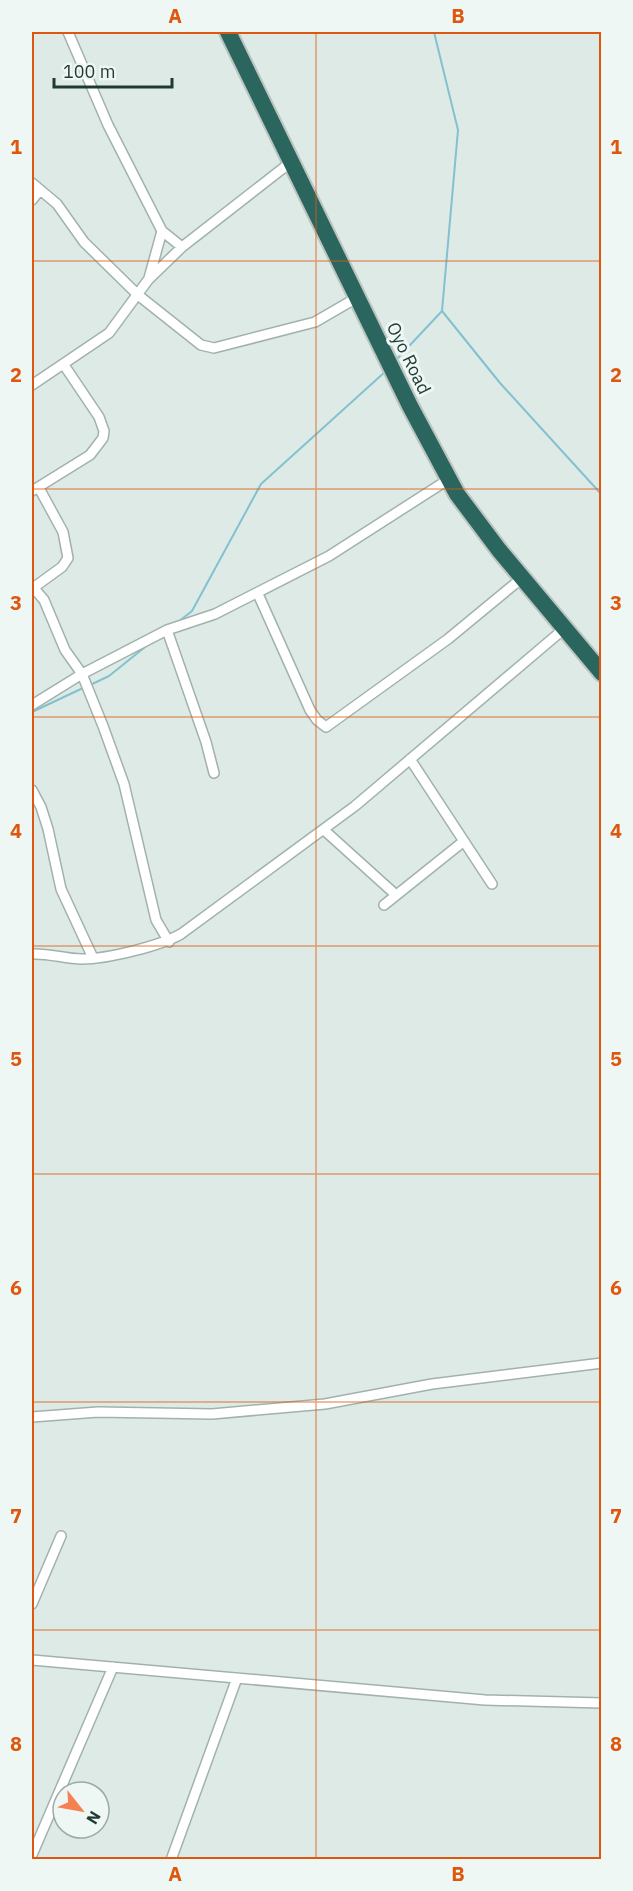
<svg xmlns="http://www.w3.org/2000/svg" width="633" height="1891" viewBox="0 0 633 1891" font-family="'IBM Plex Sans',sans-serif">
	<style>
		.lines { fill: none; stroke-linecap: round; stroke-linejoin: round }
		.stream { stroke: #83c1d1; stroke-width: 2 }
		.street-casing { stroke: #a1b2ac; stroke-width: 12 }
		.highway-casing { stroke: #bcc4c2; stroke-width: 20 }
		.street { stroke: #fff; stroke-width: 9 }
		.highway { stroke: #2a665d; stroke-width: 16 }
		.grid { fill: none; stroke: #de570e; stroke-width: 1.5; stroke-opacity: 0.55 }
		.labels { text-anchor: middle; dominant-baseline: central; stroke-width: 6; stroke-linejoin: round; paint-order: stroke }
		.street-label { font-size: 18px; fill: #1f3a34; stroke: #eef7f3 }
		.neatline { fill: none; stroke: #de570e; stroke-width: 2 }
		.grid-label { font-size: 20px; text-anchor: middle; font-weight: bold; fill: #de570e }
	</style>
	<rect width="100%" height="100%" fill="#deeae5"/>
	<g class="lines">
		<path class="stream" d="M434,32L458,130L442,311L500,383L602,495
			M396,360L442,311
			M178,622L192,611L261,484L386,371
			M88,686L109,676L150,643
			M32,712L83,688"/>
		<defs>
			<path id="street" d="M68,32L108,125L162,231L182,247
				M32,183L57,204L84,242L138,295L201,345L214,348L315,322L358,297
				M32,200L40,190
				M149,278L162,231
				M32,385L109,333L148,280L182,247L291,162
				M32,491L90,455L103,438L104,431L99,417L64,365
				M32,586L44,600L65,650L82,674L103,726L124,784L156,920L169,942
				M33,588L62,567L68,558L63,532L39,488
				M258,594L310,710L317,720L326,727L448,639L522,578
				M167,630L206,742L214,773
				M32,705L82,674L167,630L215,614L329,556L449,479
				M410,759L492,884
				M32,790L41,807L48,829L61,889L93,958
				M324,830L396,895
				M384,905L464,841
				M32,954C49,953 65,959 82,959C107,959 160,946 181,934L355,806L565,628
				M32,1417L98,1412L212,1414L325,1404L432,1384L602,1363
				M32,1604L61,1536
				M32,1660L485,1700L602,1703
				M32,1855L113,1667
				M171,1860L237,1678"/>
			<path id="highway" d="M228,32L410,406L457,494L499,550L602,673"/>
		</defs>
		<use href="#street" class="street-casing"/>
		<use href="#highway" class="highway-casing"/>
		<use href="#street" class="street"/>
		<use href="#highway" class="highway"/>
	</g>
	<path class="grid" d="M316,32V1860M32,261H602M32,489H602M32,717H602M32,946H602M32,1174H602M32,1402H602M32,1630H602"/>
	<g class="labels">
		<g class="street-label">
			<text transform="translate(409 358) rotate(64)">Oyo Road</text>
		</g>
	</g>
	<rect width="633" height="1891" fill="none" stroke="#eef7f3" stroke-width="66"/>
	<g transform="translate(81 1810) rotate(121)"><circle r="28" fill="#eef7f3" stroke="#9baba7" stroke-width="1.5"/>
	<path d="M0-4.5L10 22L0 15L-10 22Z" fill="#f68150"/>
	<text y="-9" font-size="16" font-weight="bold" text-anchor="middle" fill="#1f3a34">N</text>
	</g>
	<path d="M54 78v9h118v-9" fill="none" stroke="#1f3a34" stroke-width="3"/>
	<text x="63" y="78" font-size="18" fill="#1f3a34" stroke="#eef7f3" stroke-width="4.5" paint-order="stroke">100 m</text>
	<rect x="33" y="33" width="567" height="1825" class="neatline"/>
	<g class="grid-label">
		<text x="175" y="23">A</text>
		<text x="458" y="23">B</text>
		<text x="16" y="154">1</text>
		<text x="616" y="154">1</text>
		<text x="16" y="382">2</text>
		<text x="616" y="382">2</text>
		<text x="16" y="610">3</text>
		<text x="616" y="610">3</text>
		<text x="16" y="838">4</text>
		<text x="616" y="838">4</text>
		<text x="16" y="1066">5</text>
		<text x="616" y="1066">5</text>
		<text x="16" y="1295">6</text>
		<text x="616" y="1295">6</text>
		<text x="16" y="1523">7</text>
		<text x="616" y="1523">7</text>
		<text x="16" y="1751">8</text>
		<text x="616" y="1751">8</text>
		<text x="175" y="1881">A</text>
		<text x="458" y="1881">B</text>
	</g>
</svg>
